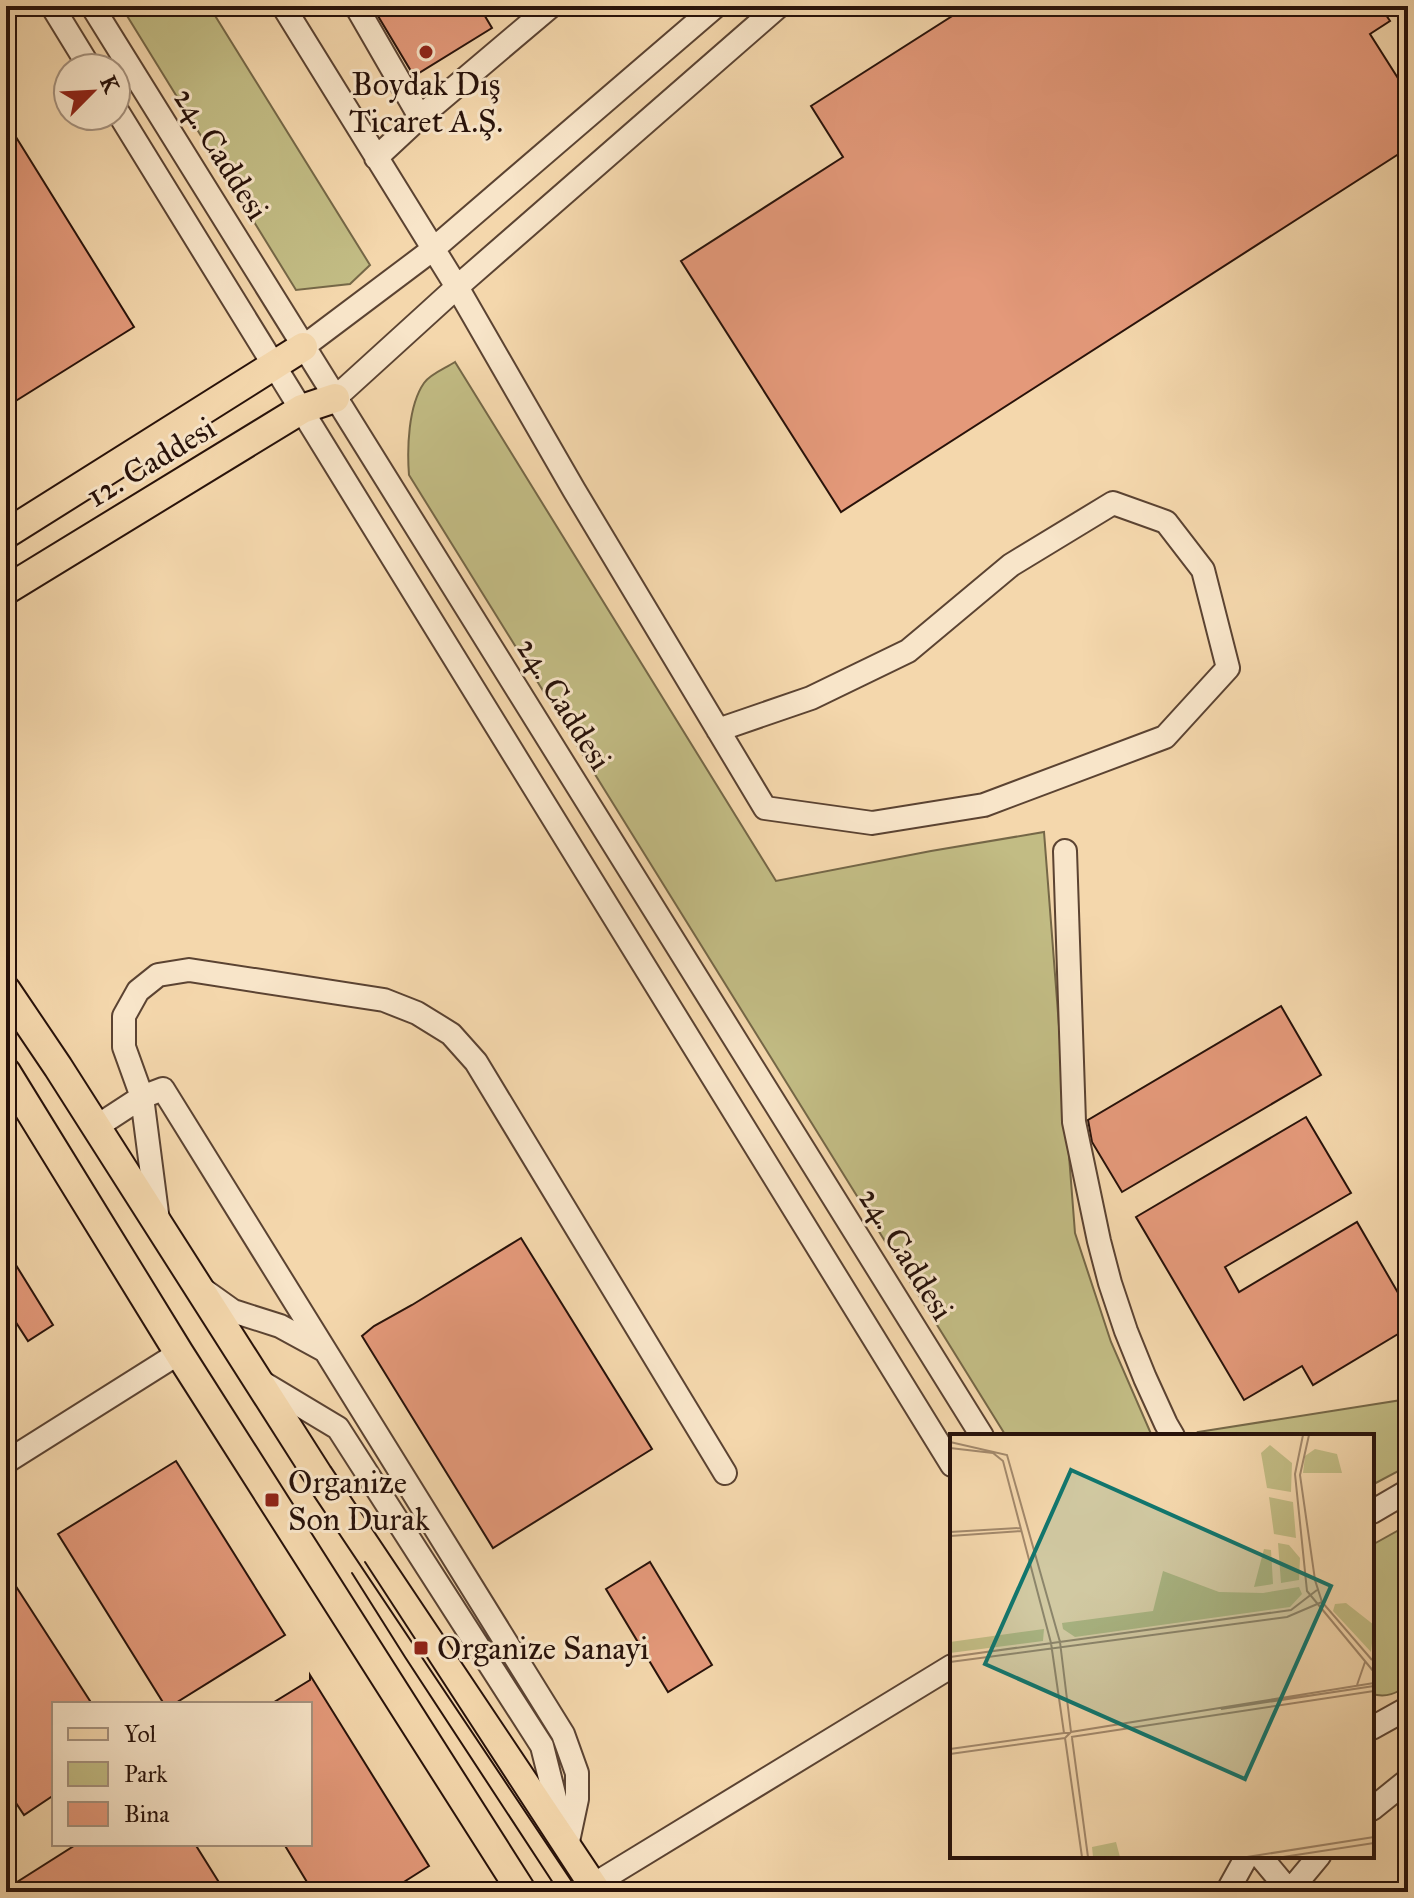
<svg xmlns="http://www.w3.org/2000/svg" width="1414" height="1898" viewBox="0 0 1414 1898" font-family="'IM FELL Great Primer',serif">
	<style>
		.green { fill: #c2bc84; stroke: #756747; stroke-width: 2 }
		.building { fill: #e4997a; stroke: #28120a; stroke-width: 2 }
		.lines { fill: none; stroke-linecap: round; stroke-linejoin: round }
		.minor-casing { stroke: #5b4332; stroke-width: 26 }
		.major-casing { stroke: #28120a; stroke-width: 32 }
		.minor { stroke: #f8e5c9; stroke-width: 22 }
		.major { stroke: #f4d7ac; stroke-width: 28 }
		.tram { stroke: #28120a; stroke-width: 2 }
		.poi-dot { fill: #8f2418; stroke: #f8e5c9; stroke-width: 3 }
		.labels { text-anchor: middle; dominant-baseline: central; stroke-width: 6; stroke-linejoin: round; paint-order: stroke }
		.poi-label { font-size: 32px; fill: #28120a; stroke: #f8e5c9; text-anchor: start }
		.street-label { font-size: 32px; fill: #28120a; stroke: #f8e5c9 }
		.inset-road { fill: none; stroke: #a2886b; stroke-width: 2 }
		.view { fill: #0f766e; fill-opacity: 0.15; stroke: #0f766e; stroke-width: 4 }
		.inset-edge { fill: none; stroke: #28120a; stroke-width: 4 }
	</style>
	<rect width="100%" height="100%" fill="#f4d7ac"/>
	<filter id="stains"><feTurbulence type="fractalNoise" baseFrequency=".0025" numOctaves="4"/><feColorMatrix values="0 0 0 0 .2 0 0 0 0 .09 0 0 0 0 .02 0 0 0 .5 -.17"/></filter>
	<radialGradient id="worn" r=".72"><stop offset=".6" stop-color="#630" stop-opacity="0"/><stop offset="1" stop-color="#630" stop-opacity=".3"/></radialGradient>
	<path class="green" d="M121,6H209L370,265L350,284L296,290Z
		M455,362L776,881L931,851L1044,832L1075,1233L1111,1342L1152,1436H1006L409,475C407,449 408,406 424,383C430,374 446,368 455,362Z
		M1408,1399V1466L1372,1485V1436H1200L1198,1432Z
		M1408,1525V1686C1396,1693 1387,1698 1372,1694V1545Z"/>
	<path class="building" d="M372,6H479L492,28L414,76Z
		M968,6H1380L1390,21L1370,34L1408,94V148L841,512L681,261L843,157L811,106Z
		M6,121L134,327L6,407Z
		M1281,1006L1321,1075L1122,1192L1092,1142L1088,1120Z
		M1306,1117L1351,1193L1225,1267L1239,1292L1357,1222L1408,1310V1328L1313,1385L1302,1366L1244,1400L1136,1217Z
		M521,1238L652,1449L493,1548L362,1336L374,1326L412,1305Z
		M6,1249L53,1325L28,1341L6,1307Z
		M176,1461L285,1635L174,1704H164L58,1534Z
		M650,1562L712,1665L668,1692L606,1589Z
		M6,1571L92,1704H54V1795L24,1815L6,1788Z
		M310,1675L429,1866L388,1892H313L284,1844H310V1704H271L310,1680Z
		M77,1844H195L225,1892H6V1889Z"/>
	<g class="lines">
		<defs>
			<path id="minor" d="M52,6L90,68
				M92,6L982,1436
				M283,6L457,287L574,490L765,808L872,823L984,805L1165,737L1228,668L1203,570L1166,522L1113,503L1011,565L908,651L811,698L718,730
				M356,6L420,117
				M116,109L952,1465
				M376,158L420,117L551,6
				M303,347L432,250L716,6
				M335,398L457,287L779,6
				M1065,851L1074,1122L1099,1241L1110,1283L1126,1331L1145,1378L1166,1424L1173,1436
				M96,1127L142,1097L124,1047V1016L138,991L158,975L189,970L384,1000L417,1013L451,1034L476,1062L725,1473
				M158,1221L142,1097L163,1089L563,1734L577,1773V1799L567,1846
				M205,1291L233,1311L280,1326L324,1350
				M258,1380L338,1428L542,1746L564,1834
				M6,1462L179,1353
				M1372,1512L1408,1491
				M1372,1728L1408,1708
				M1372,1809L1408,1780
				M1260,1856L1290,1892
				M593,1885L952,1666
				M1227,1892L1247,1856
				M1289,1892L1319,1856"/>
			<path id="major" d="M6,534L303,347
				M6,590L302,409L335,398
				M6,990L58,1067L318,1475L597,1892
				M6,1072L179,1353L522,1892"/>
		</defs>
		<use href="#minor" class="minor-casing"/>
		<use href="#major" class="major-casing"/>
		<use href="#minor" class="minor"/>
		<use href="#major" class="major"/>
		<path class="tram" d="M365,1562L580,1892
			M352,1573L405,1657L559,1892"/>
	</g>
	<g class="poi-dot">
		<circle cx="426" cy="52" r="8"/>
		<rect x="264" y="1492" width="16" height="16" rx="4"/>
		<rect x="413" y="1640" width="16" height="16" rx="4"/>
	</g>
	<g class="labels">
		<g class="poi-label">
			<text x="426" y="84" text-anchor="middle">Boydak Dış<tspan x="426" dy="37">Ticaret A.Ş.</tspan></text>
			<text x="288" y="1482">Organize<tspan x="288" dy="37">Son Durak</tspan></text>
			<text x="437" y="1648">Organize Sanayi</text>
		</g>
		<g class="street-label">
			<text transform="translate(221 154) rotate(58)">24. Caddesi</text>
			<text transform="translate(151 462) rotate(-31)">12. Caddesi</text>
			<text transform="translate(564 704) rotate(58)">24. Caddesi</text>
			<text transform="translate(906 1254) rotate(58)">24. Caddesi</text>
		</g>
	</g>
	<g transform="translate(950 1434)">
		<rect width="424" height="424" fill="#f4d7ac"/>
		<path d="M320,11L342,29L341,58L317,54L311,19ZM365,15L387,20L392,39H353L355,22ZM319,63L343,68L346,104L324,100ZM328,109L339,111L350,124L349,146L331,149ZM314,115L321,116L323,150L304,153ZM213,137L269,158L313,159L349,153L352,160L340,173L125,203L113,195L112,189L203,177ZM396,169L424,191L421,218L383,177L385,170ZM94,195L93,207L0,219V208ZM166,408L170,423H143L142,413Z" fill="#c2bc84"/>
		<path class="inset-road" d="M353,1L345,40L357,157L424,238M359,1L350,41L365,146L372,168L422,226M0,8L57,21L110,208M0,14L43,19L53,27L101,209M0,98L70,94M0,102L71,97M110,208L121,298M101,209L114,299H120M0,223L341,176L367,156M0,228L337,183L372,168M407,251L415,228M271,275L424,252M121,303L424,257M115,304L132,423M115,304L121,298L424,249M122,304L138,423M0,315L114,299M0,320L115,304M297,423L424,403M333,423L424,409"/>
		<path class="view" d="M121,36L381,152L295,345L35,230Z"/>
		<rect width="424" height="424" class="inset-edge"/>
	</g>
	<rect width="1414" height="1898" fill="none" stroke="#f4d7ac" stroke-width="32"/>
	<rect x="8" y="8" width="1398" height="1882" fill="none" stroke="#28120a" stroke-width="4"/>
	<rect x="16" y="16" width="1382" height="1866" fill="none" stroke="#28120a" stroke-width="2"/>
	<rect x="52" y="1702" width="260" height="144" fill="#f8e5c9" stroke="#a5917d" stroke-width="2"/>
	<rect x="68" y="1728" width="40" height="12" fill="#f4d7ac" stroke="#a5917d" stroke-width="2"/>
	<text x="124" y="1742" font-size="24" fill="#28120a">Yol</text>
	<rect x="68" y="1762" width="40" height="24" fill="#c2bc84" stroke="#a5917d" stroke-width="2"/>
	<text x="124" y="1782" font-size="24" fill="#28120a">Park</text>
	<rect x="68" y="1802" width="40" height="24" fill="#e4997a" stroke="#a5917d" stroke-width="2"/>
	<text x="124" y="1822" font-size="24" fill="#28120a">Bina</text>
	<g transform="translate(92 92) rotate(66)"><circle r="38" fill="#f8e5c9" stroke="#a5917d" stroke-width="2"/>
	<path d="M0-6L14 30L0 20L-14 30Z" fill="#8f2418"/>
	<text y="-12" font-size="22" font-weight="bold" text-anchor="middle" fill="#28120a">K</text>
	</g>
	<rect width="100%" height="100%" filter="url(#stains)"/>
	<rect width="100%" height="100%" fill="url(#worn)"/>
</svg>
